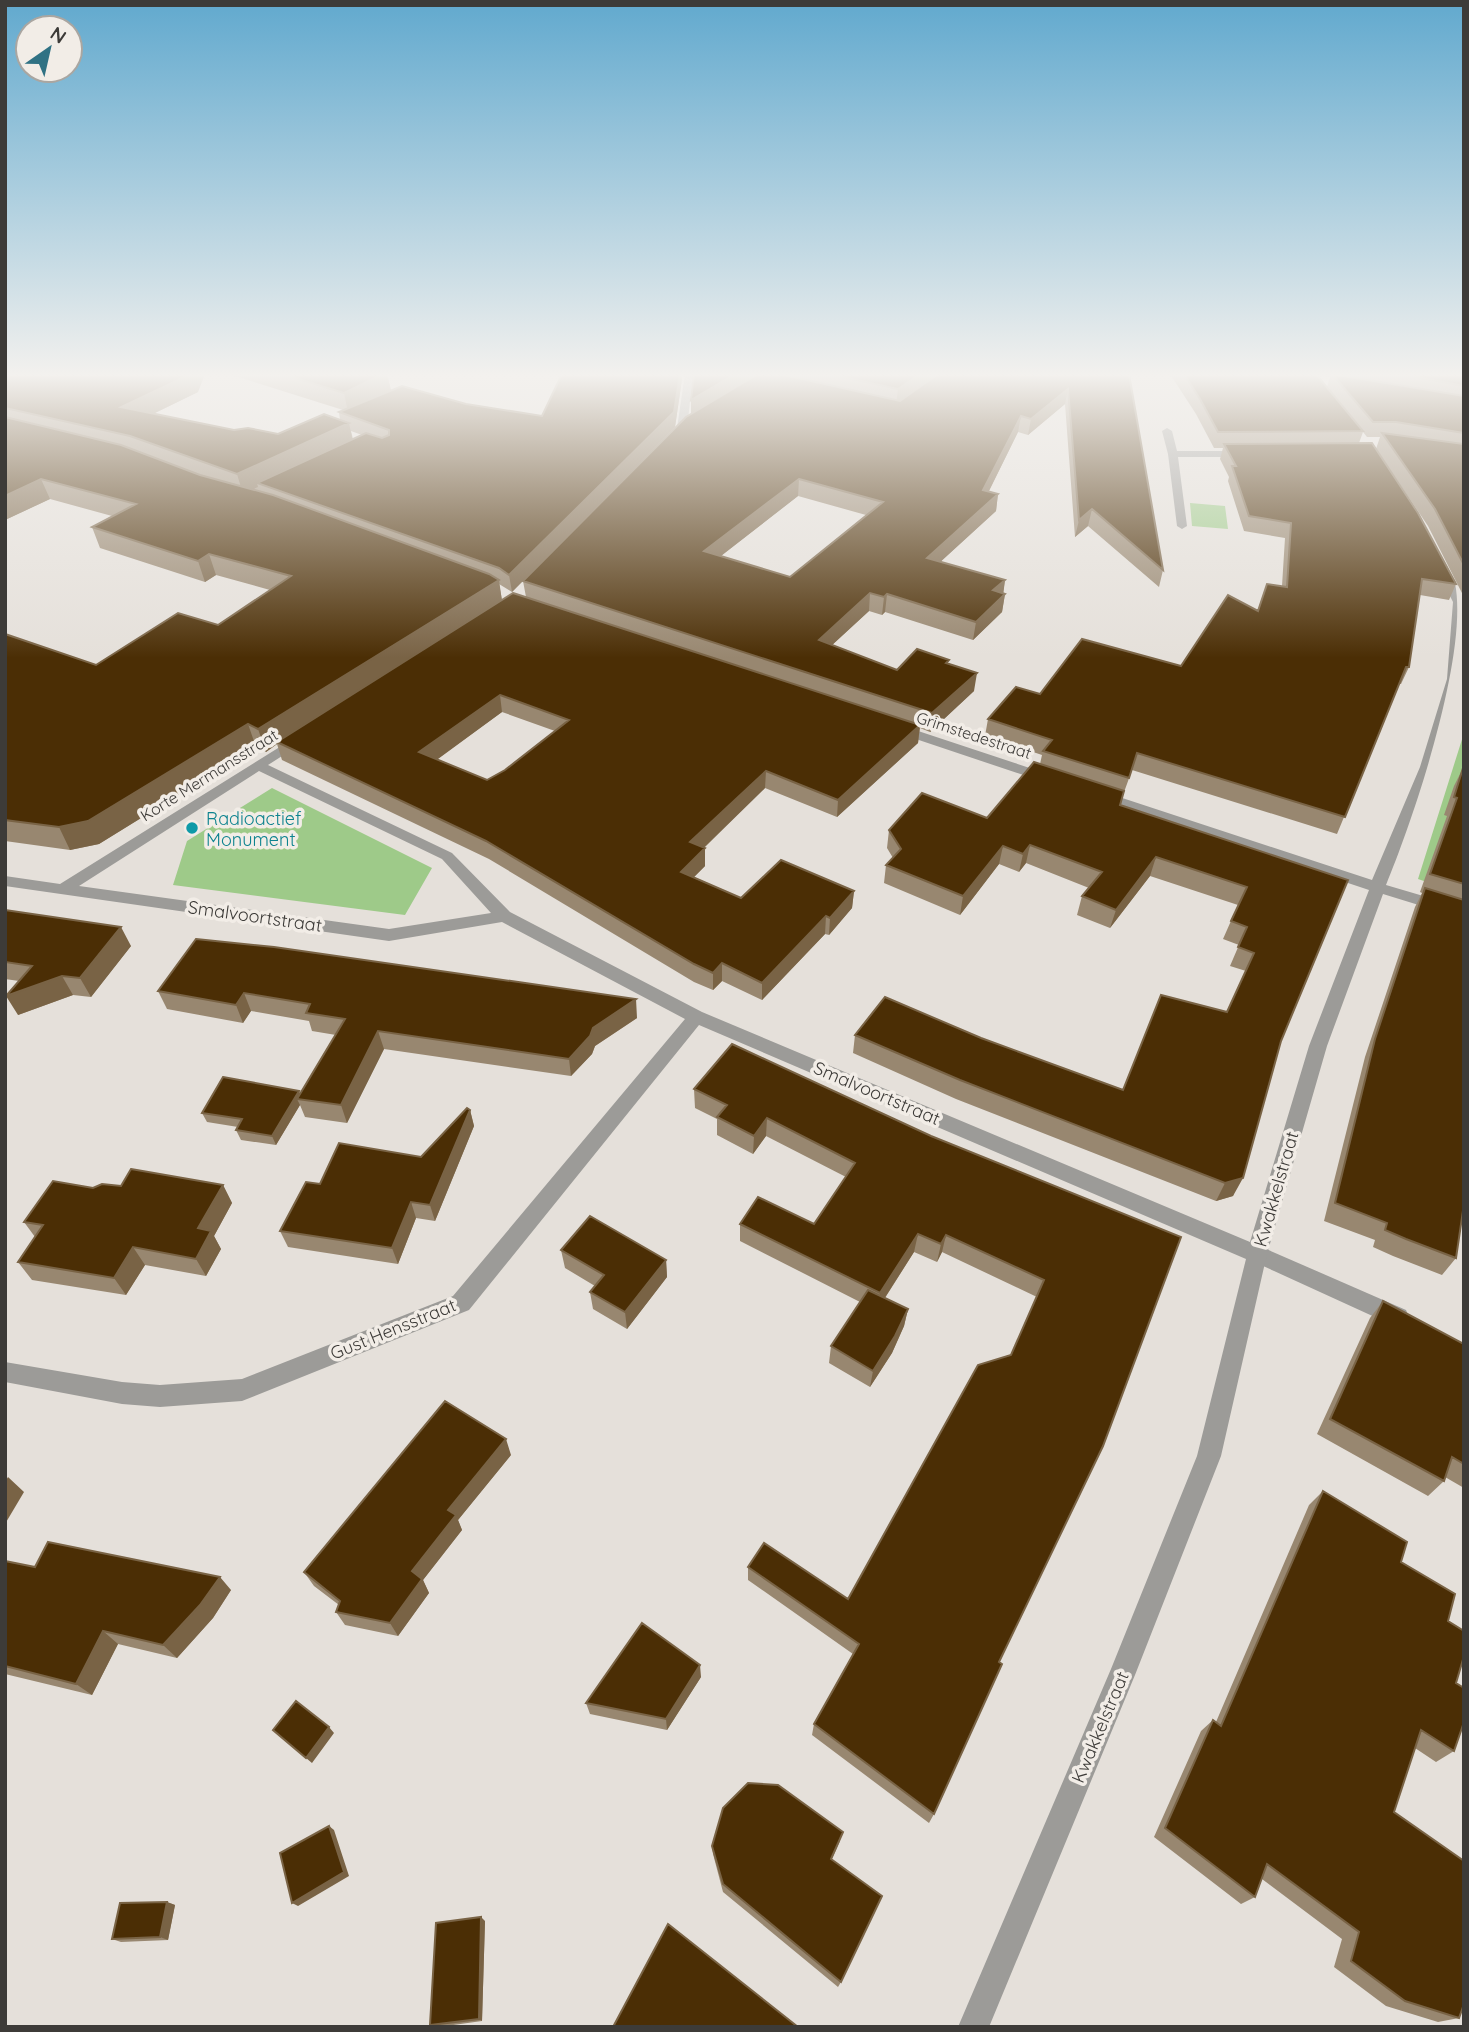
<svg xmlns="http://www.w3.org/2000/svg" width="1469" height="2032" viewBox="0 0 1469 2032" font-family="Quicksand,sans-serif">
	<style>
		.green { fill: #9eca89 }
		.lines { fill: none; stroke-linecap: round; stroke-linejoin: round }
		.service { fill: #9c9b98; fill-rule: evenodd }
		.minor { fill: #9c9b98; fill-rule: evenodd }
		.wall { fill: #988770; fill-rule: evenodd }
		.shaded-wall { fill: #796345 }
		.building { fill: #4b2e05; stroke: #796345; stroke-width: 2; fill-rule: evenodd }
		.culture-dot { fill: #0f9aa8; stroke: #f2ede7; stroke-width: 2.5 }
		.labels { text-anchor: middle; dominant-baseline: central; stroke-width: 7; stroke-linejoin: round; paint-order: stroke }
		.far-street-label { font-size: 16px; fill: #3d3b38; stroke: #f2ede7 }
		.culture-label { font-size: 18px; fill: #0d838f; stroke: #f2ede7; text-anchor: start }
		.street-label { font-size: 18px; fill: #3d3b38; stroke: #f2ede7 }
	</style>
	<rect width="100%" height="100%" fill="#e5e0da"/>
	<path class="green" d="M1190,503L1225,506L1228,529L1192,526Z
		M1464,733V895L1418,879Z
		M272,788L432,868L405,915L173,885L187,841Z"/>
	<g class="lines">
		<path class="service" d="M1257,1245L1406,1310L1409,1317L1406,1324L1398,1327L1390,1324L1250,1260L1247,1254L1250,1248Z"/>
		<path class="minor" d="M685,374H693L687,429L673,441L668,438L677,428Z
			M1167,428L1172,431L1177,451H1245L1250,454L1245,457H1178L1187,526L1182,529L1177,526L1168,454L1162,431Z
			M1443,567C1450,569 1452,576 1455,583C1469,653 1415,815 1386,885L1464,908V919L1383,894L1327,1046L1267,1254L1221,1456L1135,1675L989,2027H958L1111,1669L1197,1456L1246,1259L699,1025L469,1310L242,1401L160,1407L122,1404L5,1382V1362L122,1382L160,1385L242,1379L453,1296L685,1019L502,922L389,941L5,886V876L60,884L299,735L306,739L304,742L268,765L452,853L510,912L702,1012L1250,1242L1309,1046L1369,890L1094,798L1092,795L1094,792H1104L1372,880L1420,767L1447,679L1453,602L1437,570ZM259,771L442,859L491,913L389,929L79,886Z
			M897,724L1051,775L1053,778L1046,782L1041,781L892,731V725Z"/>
	</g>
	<path class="wall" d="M5,374L198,392L153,414L234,430L278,434L340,420L339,412L343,410L229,374H387L391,390L466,404L542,416L682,379L675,427L512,592L499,584L502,600L526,597L523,581L691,414L694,374H1129L1163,570L1159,587L1088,526L1075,537L1065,404L1028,435L1018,432L989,491L998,494L996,511L940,562L1005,580L1003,593L1005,594L1002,612L973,640L885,612L882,615L869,611L832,645L897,670L949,660L948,664L974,691L930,732L920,728L918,743L837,817L765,788L704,848H705V866L694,877L741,898L854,891L852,908L829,935L825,934L762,1000L722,981L713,990L694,982L489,859L282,760L277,744L266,752L256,747L99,844L70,850L5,841V634L96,665L218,625L270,590L216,575L205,582L100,548L92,527L112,516L50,499L5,520ZM351,431L362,435L353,439ZM798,496L866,515L790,577L721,556ZM502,712L555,731L505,770L487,780L437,759Z
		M1170,374H1316L1327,387L1330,377L1316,374H1464V597L1428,526L1376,449L1380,437H1367L1363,432L1359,443L1456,584L1449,600L1420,595L1409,667L1401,684H1399L1337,834L1132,770L1123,795L1121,805L1348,880L1281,1041L1233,1196L1216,1201L956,1099L853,1053L855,1035L981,1038L1123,1090L1227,1012L1246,971L1230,966L1239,945L1223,939L1238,905L1150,876L1110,928L1077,915L1082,896L1089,888L1026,863L1019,872L999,864L960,915L884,883L886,865L893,858L887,848L889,830L987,818L1040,764L1042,755L985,736L988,719L1040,694L1181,666L1258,611L1282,586L1285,538L1244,531L1228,481L1229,477L1220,459L1223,448H1214L1196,414Z
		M1463,768L1464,1204L1456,1258L1442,1275L1393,1256L1373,1247L1375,1240L1324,1221L1365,1057L1415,907L1422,893L1420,892L1447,816L1444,815L1454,786Z
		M5,910L131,946L91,997L73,995L18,1015L19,981L5,979Z
		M196,939L637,1018L595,1046L592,1054L571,1076L384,1049L347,1123L305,1117L300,1105L276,1145L241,1140L236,1130L238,1127L207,1122L202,1113L299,1091L300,1094L336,1035L312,1031L309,1021L251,1011L243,1023L167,1009L158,991Z
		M694,1089L931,1136L1181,1237L934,1814L929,1823L812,1735L814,1724L853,1654L748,1580V1567L848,1599L1011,1355L1037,1297L942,1252L937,1262L914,1252L885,1298L908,1309L904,1326L892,1353L870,1387L829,1363L831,1346L860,1302L740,1241V1224H814L846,1177L766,1136L753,1154L717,1135V1119L695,1108Z
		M470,1110L474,1126L435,1221L416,1218L398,1264L288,1247L280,1231L320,1184L421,1157Z
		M223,1185L232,1203L214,1236L221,1249L206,1276L145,1265L126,1295L32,1280L18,1262L35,1237L24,1222L93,1188L121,1186Z
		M561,1250L666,1260L667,1277L627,1329L593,1309L590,1292L595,1286L565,1268Z
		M1383,1301L1464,1344V1488L1445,1477L1444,1481L1428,1496L1317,1434L1370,1318Z
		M511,1455L458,1520L462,1530L423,1580L429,1593L398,1636L345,1625L336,1612L339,1605L314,1586L304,1572Z
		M1323,1491L1401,1562L1448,1621L1456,1683L1454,1751L1436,1762L1415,1748L1394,1812L1459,2018L1438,2022L1386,2006L1334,1967L1342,1939L1262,1879L1255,1897L1241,1904L1154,1837L1201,1731L1213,1720L1216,1722L1309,1505Z
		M5,1561L35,1567L231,1590L213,1618L177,1658L118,1644L92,1695L5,1674Z
		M701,1677L667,1730L590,1714L586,1703Z
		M840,1841L832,1859L841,1982L838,1987L723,1892L713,1854L712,1846Z
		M167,1902L175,1905L168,1940L121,1942L112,1939Z
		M485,1921L482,2021L439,2027H433L430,2025Z"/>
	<path class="shaded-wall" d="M191,374H205L198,392L128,426L121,407Z
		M383,374H387L391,391L348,412L344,393Z
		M680,374H682V379L675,427L512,592L509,575Z
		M735,374H761L691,416V400Z
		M920,374H941L896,405L898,389Z
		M1068,389L1065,404L1028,435L1031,419Z
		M1021,416L1018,432L981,507L983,490Z
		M349,423L353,442L257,483L258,487L243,494L237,474Z
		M41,479L50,499L5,520V496Z
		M799,479L798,496L704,569V551Z
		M998,494L996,511L925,576L927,558Z
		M1092,509L1088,526L1075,537L1079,520Z
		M209,554L216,575L205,582L198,561Z
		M499,580L502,601L277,742V744L266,752L258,729Z
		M1005,580L1003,596L1005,594L1002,612L973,640L976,622L993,590Z
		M870,593L869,611L818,658L819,640Z
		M887,594L885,612L882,615L884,597Z
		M977,673L974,691L930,732L932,713Z
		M500,695L502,712L423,770L419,752Z
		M248,724L256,747L99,844L70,850L59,827Z
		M920,725L918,743L837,817L838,800Z
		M766,771L765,788L691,860L690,842Z
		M1030,845L1026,863L1019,872L1023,854Z
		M1003,846L999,864L960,915L963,896Z
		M705,848V866L682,889L681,872Z
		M1156,857L1150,876L1110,928L1116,910Z
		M854,891L852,908L829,935L830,918Z
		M826,916L825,934L762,1000V983Z
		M121,927L131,946L91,997L80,978Z
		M722,963V981L713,990V973Z
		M62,976L73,995L18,1015L6,996Z
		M244,993L251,1011L243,1023L236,1005Z
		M636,999L637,1018L595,1046L592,1054L571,1076L569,1059L593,1028Z
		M378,1031L384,1049L347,1123L341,1105Z
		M299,1091L302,1100L297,1099L300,1105L276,1145L272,1136Z
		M470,1110L474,1126L435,1221L430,1205Z
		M767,1118L766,1136L753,1154L754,1136Z
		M1243,1178L1233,1196L1216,1201L1225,1183Z
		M223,1185L232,1203L214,1236L221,1249L206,1276L196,1259L198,1228Z
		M411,1202L416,1218L398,1264L392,1248Z
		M918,1234L914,1252L877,1310L880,1293Z
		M946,1235L942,1252L937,1262L941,1244Z
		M133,1247L145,1265L126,1295L114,1278Z
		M666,1260L667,1277L627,1329L625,1312Z
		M908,1309L904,1326L892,1353L870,1387L873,1371Z
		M506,1439L511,1455L458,1520L462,1530L423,1580L429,1593L398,1636L390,1623L412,1571L448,1510Z
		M8,1477L24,1492L5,1524V1482Z
		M220,1577L231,1590L213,1618L177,1658L163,1645Z
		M103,1631L118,1644L92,1695L76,1684Z
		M700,1665L701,1677L667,1730L666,1719Z
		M329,1727L334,1733L312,1763L306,1758Z
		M329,1826L334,1830L349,1876L298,1906L292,1903Z
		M167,1902L175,1905L168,1940L160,1937Z
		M481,1917L485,1921L482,2021L479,2019Z"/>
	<path class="building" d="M5,374H191L121,407L234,430L248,428L278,434L324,414L349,423L237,474L130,436L5,408Z
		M282,374H383L344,393Z
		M562,374H680L674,412L509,575L499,568L257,483L366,433L382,438L389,435V430L339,412L402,386L466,404L542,416Z
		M694,374H735L691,400Z
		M758,374H780L900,401L938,374H1129L1163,570L1092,509L1079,520L1068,389L1031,419L1021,416L983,490L998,494L927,558L1005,580L993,590L1005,594L976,622L887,594L884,597L870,593L819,640L897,670L917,649L949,660L946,663L977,673L932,713L523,581L686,417ZM799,479L883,502L790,577L704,551Z
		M828,374H920L898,389Z
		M1184,374H1316L1363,431L1218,432L1200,399Z
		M1332,374L1464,396V433L1396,422H1373Z
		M1400,374H1464V386Z
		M5,417L121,445L200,475L273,495L489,574L499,580L258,729L248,724L88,821L59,827L5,820V634L96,665L178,613L218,625L291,576L209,554L198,561L92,527L136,504L41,479L5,496Z
		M1382,433L1464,444V565L1435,509Z
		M1372,443L1418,513L1456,584L1422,579L1409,667H1406L1345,817L1137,753L1129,778L1043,751L1052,740L988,719L1016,687L1040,694L1082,639L1181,666L1228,595L1258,611L1267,584L1287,587L1291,523L1249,516L1232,466H1236L1224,444Z
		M513,593L920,725L838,800L766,771L690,842L705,848L681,872L741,898L781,860L854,891L830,918L826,916L762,983L722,963L713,973L694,964L486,841L277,742ZM500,695L569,720L505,770L487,780L419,752Z
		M1034,762L1124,791L1120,805L1348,880L1281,1041L1243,1178L1225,1183L960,1080L855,1035L885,997L981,1038L1123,1090L1161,995L1227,1012L1254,953L1238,947L1247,927L1231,921L1247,887L1156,857L1116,910L1082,896L1102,872L1030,845L1023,854L1003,846L963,896L886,865L901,849L889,830L922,793L987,818Z
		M1463,768H1464V884L1430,874L1457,798L1454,797Z
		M1425,888L1464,900V1204L1456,1258L1406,1239L1385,1230L1387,1223L1335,1203L1375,1039Z
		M5,910L121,927L80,978L62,976L6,996L32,966L5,962Z
		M196,939L274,947L636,999L593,1028L590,1036L569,1059L378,1031L341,1105L297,1099L345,1019L306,1013L310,1004L244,993L236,1005L158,991Z
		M732,1044L931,1136L1181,1237L1103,1446L999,1662L1002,1664L934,1814L814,1724L859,1644L748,1567L764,1543L848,1599L978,1365L1011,1355L1044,1280L946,1235L941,1244L918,1234L880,1293L740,1224L758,1197L814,1224L855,1163L767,1118L754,1136L717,1117L727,1105L694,1089Z
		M223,1077L299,1091L272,1136L236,1130L242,1119L202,1113Z
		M467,1108L470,1110L430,1205L411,1202L392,1248L280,1231L306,1182L320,1184L339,1143L421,1157Z
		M131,1169L223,1185L198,1228L211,1231L196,1259L133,1247L114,1278L18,1262L43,1225L24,1222L53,1181L93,1188L102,1184L121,1186Z
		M590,1216L666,1260L625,1312L590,1292L604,1275L561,1250Z
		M868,1290L908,1309L895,1336L873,1371L831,1346Z
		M1383,1301L1464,1344V1464L1452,1457L1444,1481L1330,1419Z
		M445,1401L506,1439L448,1510L456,1515L412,1571L422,1579L390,1623L336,1612L340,1601L304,1572Z
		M1323,1491L1407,1542L1401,1562L1455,1594L1448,1621L1464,1631V1656L1456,1683L1464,1688V1722L1454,1751L1421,1730L1394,1812L1464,1861V2004L1459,2018L1405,2001L1351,1961L1359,1932L1267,1864L1255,1897L1165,1828L1213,1720L1221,1726Z
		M48,1542L220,1577L200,1605L163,1645L103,1631L76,1684L5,1666V1561L35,1567Z
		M642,1623L700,1665L666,1719L586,1703Z
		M296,1701L329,1727L306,1758L273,1730Z
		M748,1783L778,1785L843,1832L831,1859L882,1896L841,1982L723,1884L712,1846L723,1808Z
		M329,1826L344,1872L292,1903L280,1853Z
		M167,1902L160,1937L112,1939L120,1903Z
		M481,1917L479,2019L430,2025L436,1923Z
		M668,1924L798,2027H613Z"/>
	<linearGradient id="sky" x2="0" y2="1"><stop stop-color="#61a9ce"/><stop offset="0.57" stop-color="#f3f1ee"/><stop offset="1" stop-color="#f3f1ee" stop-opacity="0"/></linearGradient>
	<rect width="1469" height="658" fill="url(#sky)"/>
	<circle class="culture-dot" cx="192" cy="828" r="7"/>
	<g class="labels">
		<g class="far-street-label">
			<text transform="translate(974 735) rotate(18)">Grimstedestraat</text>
			<text transform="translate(209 775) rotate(-32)">Korte Mermansstraat</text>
		</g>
		<g class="culture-label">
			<text x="206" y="818">Radioactief<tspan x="206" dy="21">Monument</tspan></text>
		</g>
		<g class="street-label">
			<text transform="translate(255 916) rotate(8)">Smalvoortstraat</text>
			<text transform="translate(877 1093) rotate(23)">Smalvoortstraat</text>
			<text transform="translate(1276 1189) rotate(-74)">Kwakkelstraat</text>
			<text transform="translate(393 1329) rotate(-22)">Gust Hensstraat</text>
			<text transform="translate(1100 1727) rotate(-67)">Kwakkelstraat</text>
		</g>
	</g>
	<rect width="1469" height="2032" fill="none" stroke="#3d3b38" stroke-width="14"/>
	<g transform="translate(49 49) rotate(34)"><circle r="33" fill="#f2ede7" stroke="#aaa6a1" stroke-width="2"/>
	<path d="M0-5L12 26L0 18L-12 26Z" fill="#307284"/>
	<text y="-10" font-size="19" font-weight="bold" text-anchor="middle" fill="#3d3b38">N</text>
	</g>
</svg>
